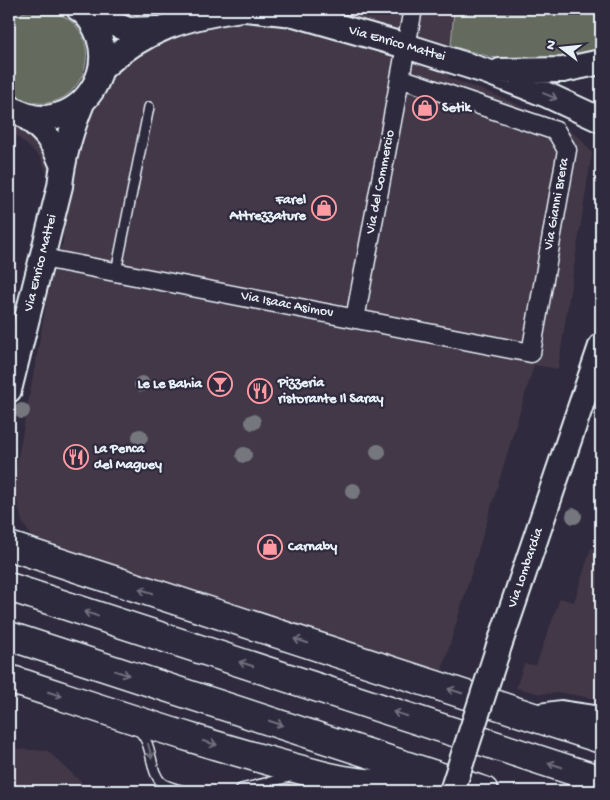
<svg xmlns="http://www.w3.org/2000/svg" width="610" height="800" viewBox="0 0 610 800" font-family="'Gochi Hand',sans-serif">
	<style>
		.built { fill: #423747 }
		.green { fill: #656b5e; stroke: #a6aeab }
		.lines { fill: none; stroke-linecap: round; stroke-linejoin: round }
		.lane-casing { stroke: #e8f1f8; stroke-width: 12 }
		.street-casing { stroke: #e8f1f8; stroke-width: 21 }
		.secondary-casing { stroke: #e8f1f8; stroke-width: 28 }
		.highway-casing { stroke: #e8f1f8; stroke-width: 31 }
		.lane { stroke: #2f2a3d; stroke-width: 9 }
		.street { stroke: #2f2a3d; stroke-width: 18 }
		.secondary { stroke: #2f2a3d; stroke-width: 24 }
		.highway { stroke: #2f2a3d; stroke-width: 28 }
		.secondary-bridge-casing { stroke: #e8f1f8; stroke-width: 28; stroke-linecap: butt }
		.secondary-bridge { stroke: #2f2a3d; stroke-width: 24 }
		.tree { fill: #74767e }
		.oneway { stroke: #70707e }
		.labels { text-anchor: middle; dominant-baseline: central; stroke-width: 4.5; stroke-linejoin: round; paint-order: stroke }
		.street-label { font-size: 14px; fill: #e8f1f8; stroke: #2f2a3d }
		.poi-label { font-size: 14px; font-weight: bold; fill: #e8f1f8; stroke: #2f2a3d; text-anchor: start }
	</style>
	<rect width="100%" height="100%" fill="#2f2a3d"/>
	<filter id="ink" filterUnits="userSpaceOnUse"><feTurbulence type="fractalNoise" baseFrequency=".02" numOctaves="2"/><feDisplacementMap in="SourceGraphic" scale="10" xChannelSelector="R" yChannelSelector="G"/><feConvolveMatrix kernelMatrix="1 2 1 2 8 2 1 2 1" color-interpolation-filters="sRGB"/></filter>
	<g filter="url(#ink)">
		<path class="built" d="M9,9H454L449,78L501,97L561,125L580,138L592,153L558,369L534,365L442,671L36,543L22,522L13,484L53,267L63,242V213L40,157L9,129Z
			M591,548L601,550V700L563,693L541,694L516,688L524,664L536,665L560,598L574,602Z
			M9,748L48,751L91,791H9Z"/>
		<path class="green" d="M38,9C127,18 79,142 9,91V22L24,12Z
			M454,9H601V50L572,62L517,64L451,46Z
			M295,782H301L350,791H271Z"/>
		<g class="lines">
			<defs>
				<path id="lane" d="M116,272L149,107
					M137,729C155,744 148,771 162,783C168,787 177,789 184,791
					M241,789L294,776"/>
				<path id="street" d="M43,258L531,353L567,150L556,131L400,78
					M355,319L413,9"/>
				<path id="secondary" d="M245,9L294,14L406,46L488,72L547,95L601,120
					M83,11L128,30L157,29
					M102,68C144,29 186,17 241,9
					M500,71L563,70L601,62
					M9,107C20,113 32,119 46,118C86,114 111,74 99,37C95,26 89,15 79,9
					M24,115C45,131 52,140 62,164
					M9,390L60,186C63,156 71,130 82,103
					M498,649L601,346
					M539,716L561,713L601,719"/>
				<path id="highway" d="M9,546L601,739
					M9,587L601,780
					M9,636L484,791
					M9,679C114,713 219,749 325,776C355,784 386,783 415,791"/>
			</defs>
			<use href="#lane" class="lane-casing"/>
			<use href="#street" class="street-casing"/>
			<use href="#secondary" class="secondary-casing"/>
			<use href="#highway" class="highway-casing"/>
			<use href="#lane" class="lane"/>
			<use href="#street" class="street"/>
			<use href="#secondary" class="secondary"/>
			<use href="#highway" class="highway"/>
			<defs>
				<path id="secondary-bridge" d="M452,791L498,649"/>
			</defs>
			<use href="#secondary-bridge" class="secondary-bridge-casing"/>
			<use href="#secondary-bridge" class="secondary-bridge"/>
		</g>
		<g class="tree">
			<circle cx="142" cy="384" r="8"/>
			<circle cx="22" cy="411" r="8"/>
			<circle cx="253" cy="422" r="8"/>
			<circle cx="140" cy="437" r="8"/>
			<circle cx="378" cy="452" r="8"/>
			<circle cx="244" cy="455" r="8"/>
			<circle cx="353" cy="491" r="8"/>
			<circle cx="574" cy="516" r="8"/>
		</g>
		<defs><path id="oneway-shaft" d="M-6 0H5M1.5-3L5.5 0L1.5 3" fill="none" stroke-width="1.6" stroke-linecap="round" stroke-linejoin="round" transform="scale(1.25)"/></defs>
		<g class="oneway">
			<use href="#oneway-shaft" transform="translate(550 96) rotate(23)"/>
			<use href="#oneway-shaft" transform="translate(146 591) rotate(-162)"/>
			<use href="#oneway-shaft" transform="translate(91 614) rotate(-162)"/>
			<use href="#oneway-shaft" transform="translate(301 641) rotate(-162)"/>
			<use href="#oneway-shaft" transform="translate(246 664) rotate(-162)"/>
			<use href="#oneway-shaft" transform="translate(122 673) rotate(18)"/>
			<use href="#oneway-shaft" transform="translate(455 691) rotate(-162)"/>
			<use href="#oneway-shaft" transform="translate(55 694) rotate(18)"/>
			<use href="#oneway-shaft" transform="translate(400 714) rotate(-162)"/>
			<use href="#oneway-shaft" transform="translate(276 723) rotate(18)"/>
			<use href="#oneway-shaft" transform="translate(210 743) rotate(16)"/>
			<use href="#oneway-shaft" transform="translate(150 751) rotate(74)"/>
			<use href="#oneway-shaft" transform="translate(555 765) rotate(-162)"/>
		</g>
	</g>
	<defs>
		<symbol id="shop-ring" viewBox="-11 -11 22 22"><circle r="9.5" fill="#2f2a3d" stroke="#ff9aa2" stroke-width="1.5"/><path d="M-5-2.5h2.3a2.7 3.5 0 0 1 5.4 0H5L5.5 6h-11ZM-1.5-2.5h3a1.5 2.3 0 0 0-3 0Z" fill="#ff9aa2"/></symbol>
		<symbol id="bar-ring" viewBox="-11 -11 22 22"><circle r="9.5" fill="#2f2a3d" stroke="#ff9aa2" stroke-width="1.5"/><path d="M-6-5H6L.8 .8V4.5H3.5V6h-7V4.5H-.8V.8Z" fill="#ff9aa2"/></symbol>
		<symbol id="restaurant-ring" viewBox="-11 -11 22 22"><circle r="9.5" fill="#2f2a3d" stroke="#ff9aa2" stroke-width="1.5"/><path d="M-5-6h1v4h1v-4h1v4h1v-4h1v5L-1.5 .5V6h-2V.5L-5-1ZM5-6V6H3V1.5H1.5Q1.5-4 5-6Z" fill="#ff9aa2"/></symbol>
	</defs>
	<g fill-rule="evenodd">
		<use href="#shop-ring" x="411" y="94" width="28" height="28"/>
		<use href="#shop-ring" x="310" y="194" width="28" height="28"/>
		<use href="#bar-ring" x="206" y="370" width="28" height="28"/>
		<use href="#restaurant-ring" x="246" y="377" width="28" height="28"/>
		<use href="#restaurant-ring" x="62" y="443" width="28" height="28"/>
		<use href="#shop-ring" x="256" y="533" width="28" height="28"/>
	</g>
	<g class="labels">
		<g class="street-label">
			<text transform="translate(397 44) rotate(16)">Via Enrico Mattei</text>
			<text transform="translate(381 182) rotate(-79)">Via del Commercio</text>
			<text transform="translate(557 204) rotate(-80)">Via Gianni Brera</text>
			<text transform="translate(41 263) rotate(-76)">Via Enrico Mattei</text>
			<text transform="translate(287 305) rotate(11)">Via Isaac Asimov</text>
			<text transform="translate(526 568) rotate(-71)">Via Lombardia</text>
		</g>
		<g class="poi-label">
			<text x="442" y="108">Setik</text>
			<text x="306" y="200" text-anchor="end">Farel<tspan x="306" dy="16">Attrezzature</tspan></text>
			<text x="278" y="383">Pizzeria<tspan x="278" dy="16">ristorante Il Saray</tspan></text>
			<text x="202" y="384" text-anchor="end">Le Le Bahia</text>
			<text x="94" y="449">La Penca<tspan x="94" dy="16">del Maguey</tspan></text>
			<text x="288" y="547">Carnaby</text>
		</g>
	</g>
	<rect width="610" height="800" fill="none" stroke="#2f2a3d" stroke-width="30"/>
	<rect x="15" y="15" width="580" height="770" fill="none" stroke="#e8f1f8" stroke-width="2" filter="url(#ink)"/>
	<g transform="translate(562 48) rotate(286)" stroke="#2f2a3d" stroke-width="4" paint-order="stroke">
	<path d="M0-4L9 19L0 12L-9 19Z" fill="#e8f1f8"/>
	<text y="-8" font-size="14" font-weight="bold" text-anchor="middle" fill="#e8f1f8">N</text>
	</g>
</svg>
